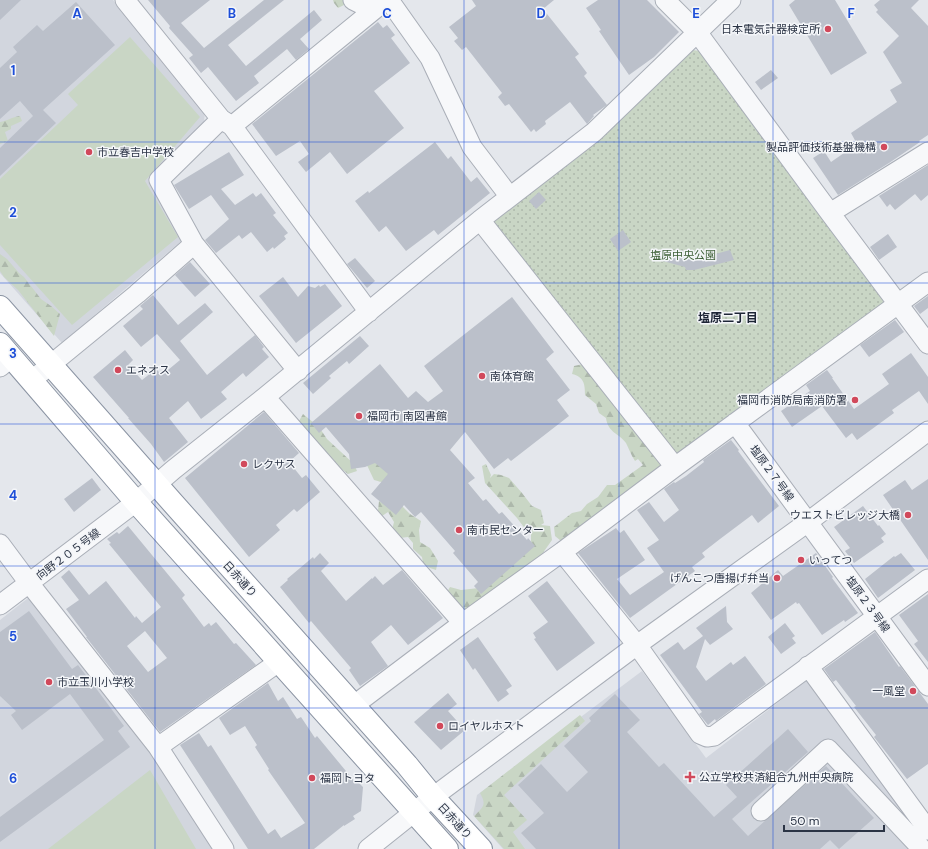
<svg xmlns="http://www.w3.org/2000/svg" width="928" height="849" viewBox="0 0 928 849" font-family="'DM Sans','Noto Sans JP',sans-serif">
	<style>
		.built { fill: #d2d6de }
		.grass { fill: #c9d6c5 }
		.forest { fill: url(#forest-firs) }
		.park { fill: url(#park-dots) }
		.building { fill: #bbc0ca; fill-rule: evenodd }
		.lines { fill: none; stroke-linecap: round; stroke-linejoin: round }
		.minor-casing { stroke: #a9aeb7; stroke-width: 21 }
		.highway-casing { stroke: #8b94a3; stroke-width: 24 }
		.minor { stroke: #f7f8fa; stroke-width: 19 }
		.highway { stroke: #fff; stroke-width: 22 }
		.grid { fill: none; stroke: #1d4ed8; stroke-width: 1; stroke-opacity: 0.55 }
		.poi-dot { fill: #d1495b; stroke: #f4f6f9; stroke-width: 1.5 }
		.labels { text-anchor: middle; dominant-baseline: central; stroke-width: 3; stroke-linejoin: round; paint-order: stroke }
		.poi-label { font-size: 11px; fill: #2b3445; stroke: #f4f6f9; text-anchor: start }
		.park-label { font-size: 11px; fill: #3f6138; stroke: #f4f6f9 }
		.street-label { font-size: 11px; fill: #2b3445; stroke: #f4f6f9 }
		.neighbourhood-label { font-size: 12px; font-weight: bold; fill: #1d2536; stroke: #f4f6f9 }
		.grid-label { font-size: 13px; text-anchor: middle; font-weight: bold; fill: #1d4ed8; stroke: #f4f6f9; stroke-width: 3; stroke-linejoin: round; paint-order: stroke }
	</style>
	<defs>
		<pattern id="forest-firs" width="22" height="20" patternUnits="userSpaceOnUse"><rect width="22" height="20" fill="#c9d6c5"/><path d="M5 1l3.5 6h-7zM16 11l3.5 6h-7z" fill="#adb8ab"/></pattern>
		<pattern id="park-dots" width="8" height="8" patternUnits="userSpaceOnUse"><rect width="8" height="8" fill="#c9d6c5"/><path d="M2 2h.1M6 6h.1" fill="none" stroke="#adb8ab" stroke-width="1.8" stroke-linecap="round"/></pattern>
	</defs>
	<rect width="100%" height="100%" fill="#e4e7ec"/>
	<path class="built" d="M0,0H113L205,110L204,123L150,180L186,237L62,343L0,273Z
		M32,595L146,744L212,849H0V620Z
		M642,671L706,758L807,680L928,842V849H503L473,815L477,795Z"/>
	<path class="grass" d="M130,37L200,117L145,181L178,237L72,325L0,245V179L78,105L68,94Z
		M150,770L196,849H48Z"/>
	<path class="forest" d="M333,0H388L348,3L338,8L334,3Z
		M20,116L22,121L11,126V129L5,132L8,141L0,144V122C7,121 12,117 20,116Z
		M0,254L7,259L19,273L24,277L41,299L51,306L60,314L54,336L18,290L4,277L0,271Z
		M583,364L661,462L660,468L561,541L555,536L554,527L572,513L581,511L587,504L598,497L607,485H615L643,465L638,459L635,461C631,455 629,449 626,443C619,433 608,433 606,418L599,413L596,404L585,395C585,384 584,377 572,374L574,366Z
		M303,414L319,427L327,439L354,464L357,471L348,474L339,467L333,459L327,456L322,447L318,446L308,434L299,421Z
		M373,455L400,470L385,483L374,480L365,461Z
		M486,464L491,475L490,478L494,474L501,475L509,478L522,493L532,506L541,510L544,523L541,525L550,526L552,540L540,557L468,610L461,609L447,592L450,587L461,590L479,588L531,542V534L526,530L517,518L485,483L482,466Z
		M379,501L387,505L400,504L410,514L421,521L419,530L420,542L430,548L438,561L436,570L430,568L423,563L422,557L413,549V543L408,537L400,538L392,530L394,522L388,512L382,516L378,511Z
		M580,715L585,721L504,795L527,820L513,832L525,849H504L474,816C483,807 487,805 480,793Z"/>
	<path class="park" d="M693,50L699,51L883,296V305L678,455H671L493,222L568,163L596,143Z"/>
	<path class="building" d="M0,0H21L0,20Z
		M148,0H210L181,23L204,48L264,0H284L228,45L246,66L314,10L322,20L300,39L309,49L296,60L287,49L254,76L259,83L236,101L208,67L201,73L189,58L193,55L169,28L170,26Z
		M472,0H554L543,9L579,54L575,57L587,73L584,76L607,105L593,115L594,116L587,124L570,102L545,121L546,124L536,132L534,129L531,132L509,104L505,106L498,97L502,93L466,47L462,50L454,41L458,38L449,27L476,6Z
		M598,0H647L679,32L654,57L629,75L599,31L601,30L586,8Z
		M795,0H835L867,53L831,75L789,5Z
		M880,0H919L911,8L928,26V135L919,141L920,142L889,163L838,195L813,158L824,151L831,162L857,144L851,133L897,102L890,90L902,83L883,52L899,36L876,12L878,10L874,5Z
		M76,2L115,45L43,110L56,123L0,176V148L33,116L20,101L0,119V68L17,52L13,47L37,25L43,31Z
		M378,22L383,28L387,25L395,35L391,38L410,63L374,91L404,128L347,174L330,152L306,172L298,162L309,154L300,141L276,156L252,124Z
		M771,70L778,78L761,90L755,82Z
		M435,142L448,159L451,156L471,182L477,177L490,193L438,235L434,230L406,251L386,226L379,232L355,201L368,191L369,193Z
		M229,152L244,175L221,189L235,205L253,193L256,197L261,193L276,213L273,215L288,233L284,236L286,239L274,249L273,247L267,252L251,232L242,239L239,235L216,253L205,240L229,219L211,195L189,209L174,185Z
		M928,165V195L921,201L915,194L895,210L890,204L887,207L879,196Z
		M539,192L546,200L536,209L529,201Z
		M623,230L631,242L618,251L610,239Z
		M888,234L897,247L879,260L870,247Z
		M730,250L734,260L694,270H686L685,267L659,260L662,251L694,260Z
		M355,258L375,281L367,288L347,264Z
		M190,262L210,284L195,297L175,275Z
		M283,277L298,297L308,286L315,288L319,285L320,287L325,284L342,306L296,343L259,296Z
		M153,295L178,325L205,303L213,312L180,341L207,375L255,335L264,347L262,349L269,357L246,377L243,373L221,392L227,399L201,419L188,401L169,418L188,442L164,462L151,444L128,418H129L93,377L125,350L133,360L128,365L142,380L156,369L162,375L180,360L157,334L141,347L123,326L143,309L140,306Z
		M928,296V308L920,314L914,306Z
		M512,297L554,352L546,359L570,390L557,400L569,416L511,461L508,458L494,469L465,432L450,450L475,478L468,483L483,501L486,499L499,514L502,512L527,540L528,538L535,546L481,594L474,586L478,582L453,553L455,551L421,512L415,517L404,505L396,515L371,494L388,474L375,463L365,467L351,469L349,454L326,427L319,433L311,423L380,364L408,398L416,391L428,402L443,391L424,366Z
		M895,320L904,332L869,357L860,345Z
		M360,336L369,346L349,364L347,361L329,376L331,378L313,394L303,383Z
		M911,353L928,377V404L919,391L892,410L894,413L857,440L852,433L846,438L822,406L792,427L781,411L810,391L806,385L827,370L833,378H832L854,409L889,384L882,374Z
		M264,412L299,453L289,462L302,478L306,475L320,492L297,512L294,509L276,525L280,530L249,557L185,478Z
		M731,440L739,450L738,451L779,506L758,523L752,515L720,539L702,553L705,557L692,567L695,571L630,618L578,553L616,528L620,533L624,530L645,560L617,579L630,595L664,572L647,548L659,540L637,510L649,502L664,522L679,510L664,489L674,482L675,483L686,476L704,462L703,460Z
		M92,478L101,490L74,512L64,499Z
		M928,479V560L883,495L905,480L912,490Z
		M863,506L878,526L879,525L886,534L881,538L884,542L854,563L845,551L850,548L834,527Z
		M128,526L185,595L182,598L204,627L209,623L211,626L216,622L234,644L236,643L256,665L160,732L86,637H87L66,609L79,600L61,577L69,570L89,595L106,581L135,618L136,616L142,623L161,607L109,544L111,543L107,539L117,532L119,534ZM145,631L167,658L148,672L127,646Z
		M320,553L329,563L321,571L346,601L372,578V579L375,576L383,585L402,570L443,618L408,645L391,625L371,642L388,666L360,686L349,670L351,668L311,621L309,623L280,587L288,580L287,579L313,557L314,559Z
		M816,553L833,577L832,578L858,613L845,622L844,620L822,635L799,603L797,604L796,602L771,620L751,593L778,570L783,576Z
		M901,553L915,570L878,598L865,579L894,556L895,557Z
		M547,581L595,643L557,671L534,639L536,638L533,633L548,622L528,596Z
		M928,594V662L914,644L918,641L899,615Z
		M726,606L727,622L733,629L710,645L705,639L696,667L706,681L731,662L733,665L745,656L766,684L716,721L715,719L708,725L699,714L702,712L660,655L678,642L684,650L703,636L696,628Z
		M29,611L72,669L78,665L98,691L124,726L118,731L130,747L0,842V817L104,740L70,694L22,730L11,715L16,711L0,696V632Z
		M785,623L795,636L792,638L796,643L781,654L768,637Z
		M875,632L899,667L900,666L928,704V764L907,779L874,737L876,735L854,707L856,706L836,680L833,682L824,669Z
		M478,637L512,686L506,690L509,694L498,702L475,668L473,670L460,650Z
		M268,683L278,701L283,697L297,719L301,717L315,738L317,736L355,782L357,781L363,787L361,811L353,816L355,819L344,826V825L314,849H248L180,745L199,733L208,747L211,745L268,834L275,829L281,838L305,823L268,770L269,769L255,747L257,745L245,726L230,735L219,718Z
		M448,693L457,704L448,711L465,730L441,750L414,722Z
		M615,694L640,720L627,732L659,767L664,763L714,817L737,797L726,785L788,729L808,752L732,819L748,836L826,766L874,818L839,849L830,840L820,849H536L521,833L544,813L518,785L541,764L567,792L588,772L564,746L591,721L589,718Z"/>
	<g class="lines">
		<defs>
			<path id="minor" d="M125,0L221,119L232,126L369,312
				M353,0L373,10
				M389,0L430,58L472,147L510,197
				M665,0L697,32L830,213L928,344
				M232,126L386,0
				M830,213L928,152
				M480,220L675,467
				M194,244L298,371
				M0,367L12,357
				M32,380L137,294L194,244L159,180L221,119
				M265,397L463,623
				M735,423L928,686
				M0,544L29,583L158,747L224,849
				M562,552L637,645L700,734L707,737L714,736L928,579
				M0,605L136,502L173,470L265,397L480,220L594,132L731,0
				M808,666L928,830
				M353,706L463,623L562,552L675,467L928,282
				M158,747L280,661
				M761,811L828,749L922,849
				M368,849L433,797L637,645L808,522L928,431"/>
			<path id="highway" d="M0,307L172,502L407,765L433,797L481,849
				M0,344L136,502L447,849"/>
		</defs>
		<use href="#minor" class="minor-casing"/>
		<use href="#highway" class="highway-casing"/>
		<use href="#minor" class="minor"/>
		<use href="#highway" class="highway"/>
	</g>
	<path class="grid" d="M155,0V849M309,0V849M464,0V849M619,0V849M773,0V849M0,142H928M0,283H928M0,424H928M0,566H928M0,708H928"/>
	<g class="poi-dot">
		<circle cx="828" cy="29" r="4"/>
		<circle cx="884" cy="147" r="4"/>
		<circle cx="89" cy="152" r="4"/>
		<circle cx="118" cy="370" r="4"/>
		<circle cx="482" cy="376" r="4"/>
		<circle cx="855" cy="400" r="4"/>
		<circle cx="359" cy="416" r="4"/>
		<circle cx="244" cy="464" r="4"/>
		<circle cx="908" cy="515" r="4"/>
		<circle cx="459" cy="530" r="4"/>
		<circle cx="801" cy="560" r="4"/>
		<circle cx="777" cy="578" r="4"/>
		<circle cx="49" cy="682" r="4"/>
		<circle cx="913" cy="691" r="4"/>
		<circle cx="440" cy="726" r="4"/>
		<path d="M688 771h4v4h4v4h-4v4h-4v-4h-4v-4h4z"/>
		<circle cx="312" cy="778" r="4"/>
	</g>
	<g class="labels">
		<g class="poi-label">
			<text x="820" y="29" text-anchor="end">日本電気計器検定所</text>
			<text x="876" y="147" text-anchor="end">製品評価技術基盤機構</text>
			<text x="97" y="152">市立春吉中学校</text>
			<text x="126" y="370">エネオス</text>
			<text x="490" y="376">南体育館</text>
			<text x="847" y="400" text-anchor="end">福岡市消防局南消防署</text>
			<text x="367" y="416">福岡市 南図書館</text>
			<text x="252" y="464">レクサス</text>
			<text x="900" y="515" text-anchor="end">ウエストビレッジ大橋</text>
			<text x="467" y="530">南市民センター</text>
			<text x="809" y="560">いってつ</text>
			<text x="769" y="578" text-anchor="end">げんこつ唐揚げ弁当</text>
			<text x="57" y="682">市立玉川小学校</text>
			<text x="905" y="691" text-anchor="end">一風堂</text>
			<text x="448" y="726">ロイヤルホスト</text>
			<text x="699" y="777">公立学校共済組合九州中央病院</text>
			<text x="320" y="778">福岡トヨタ</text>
		</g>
		<g class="park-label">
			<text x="683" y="255">塩原中央公園</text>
		</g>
		<g class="street-label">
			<text transform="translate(772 473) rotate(54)">塩原２７号線</text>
			<text transform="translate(68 554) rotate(-37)">向野２０５号線</text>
			<text transform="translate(240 579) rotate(48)">日赤通り</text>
			<text transform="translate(868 604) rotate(54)">塩原２３号線</text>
			<text transform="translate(455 821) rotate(48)">日赤通り</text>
		</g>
		<g class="neighbourhood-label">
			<text x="728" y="318">塩原二丁目</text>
		</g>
	</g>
	<g class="grid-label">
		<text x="77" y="18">A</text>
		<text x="232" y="18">B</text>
		<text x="387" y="18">C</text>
		<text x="541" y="18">D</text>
		<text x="696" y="18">E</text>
		<text x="851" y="18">F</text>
		<text x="13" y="75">1</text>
		<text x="13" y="217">2</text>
		<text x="13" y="358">3</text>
		<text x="13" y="500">4</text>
		<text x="13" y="641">5</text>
		<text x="13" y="783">6</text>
	</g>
	<path d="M784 825v6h100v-6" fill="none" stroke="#2b3445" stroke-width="2"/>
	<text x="790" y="825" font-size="12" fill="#2b3445" stroke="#f4f6f9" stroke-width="3" paint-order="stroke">50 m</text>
</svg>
